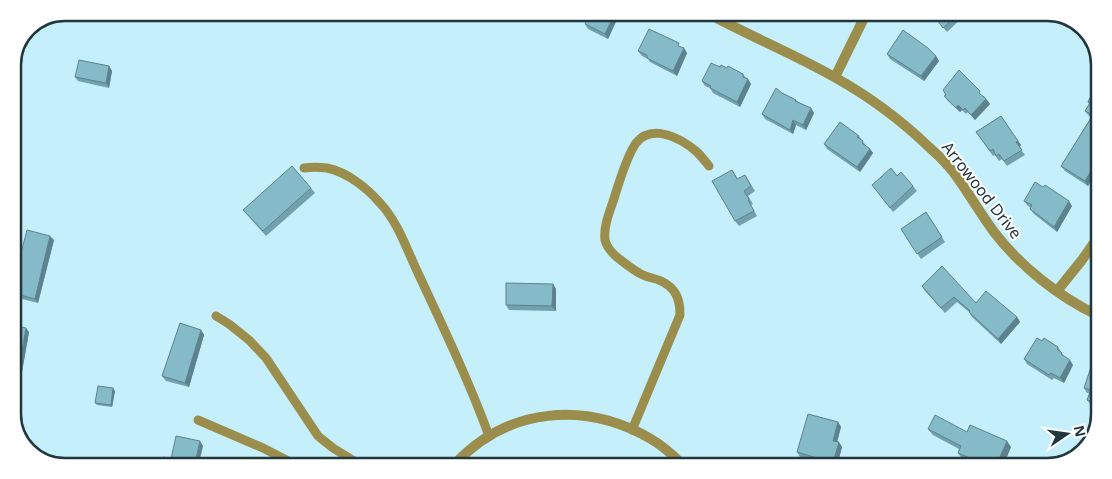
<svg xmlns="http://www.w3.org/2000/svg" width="1112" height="479" viewBox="0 0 1112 479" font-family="'Noto Sans',sans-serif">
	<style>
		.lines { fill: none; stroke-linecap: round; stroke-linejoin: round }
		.lane { stroke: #9b8d4c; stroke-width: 9 }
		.street { stroke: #9b8d4c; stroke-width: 10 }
		.wall { fill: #72a0ad }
		.shaded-wall { fill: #5d828d }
		.building { fill: #85bac9; stroke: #5d828d }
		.labels { text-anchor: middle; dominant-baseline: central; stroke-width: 4; stroke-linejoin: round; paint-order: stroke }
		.street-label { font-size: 16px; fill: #21373d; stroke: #fff }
		.rim { fill: none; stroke: #21373d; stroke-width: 2.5 }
	</style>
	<rect width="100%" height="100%" fill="#c4effb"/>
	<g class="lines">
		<path class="lane" d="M304,168C311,167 319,167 327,168C347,172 367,188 380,203C398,222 407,250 418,273C443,327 469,381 489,436
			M216,316L229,324L249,340L266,358L318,436L333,448L359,464
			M198,420L263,448L294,464
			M632,430L680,315C680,299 676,288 661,281C655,278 649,278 643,275C634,271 626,264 618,258C612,253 607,248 605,240C603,224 612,207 616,192C621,177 627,156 636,143C652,123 681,138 697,152C701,156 705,161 709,166"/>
		<path class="street" d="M711,15C752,37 796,55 836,78C870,97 902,121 930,148C938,155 947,164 954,173C968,192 980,213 994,232C1021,267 1058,296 1097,315
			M835,77L865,16
			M1057,291L1082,260L1098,237
			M455,464C508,407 585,401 651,439C663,446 673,455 683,465"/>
	</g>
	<path class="wall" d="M582,14L619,15L608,39L588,29L585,24L587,21L585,20L581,16Z
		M822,15H832L831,18Z
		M933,16H964L947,32Z
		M683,47L687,53L677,76L650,62L648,59L642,56L638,51Z
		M887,54L936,56L939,61L924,81L890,59Z
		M109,66L112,71L109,88L78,81L75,77Z
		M727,68L743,74L751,84L740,107L713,93L710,88L705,86L702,81Z
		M1099,78L1098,162V169L1088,186L1065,171L1061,166L1091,117L1089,116L1085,111L1089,104L1088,102Z
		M782,93L796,100L798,102L811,108L814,113L806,130L796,125L793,134L765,119L762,114Z
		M944,96H984L990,104L975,120L968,112L966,114L962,110L960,112L948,101Z
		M1001,116L1021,145L1019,147L1025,155L1007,166L1002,159L999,161L995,155L993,156L976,132Z
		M859,136L866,146L870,149L873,153L860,172L827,149L824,144Z
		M732,170L738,179L745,175L755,191L748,196L753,204L751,205L757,216L739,226L735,221Z
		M913,186L917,191L893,212L875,189Z
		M311,188L315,193L266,236L243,210Z
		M1024,201L1072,206L1057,232L1034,214L1030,209L1031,208L1028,206Z
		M926,212L945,242L921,259L901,229Z
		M54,240L38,303L14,297L13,295V273L21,253Z
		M553,284L556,289V311L509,310L506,305Z
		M922,286L1017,317L1020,322L1001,344L972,317L969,312L957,302L945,313L925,291Z
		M13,325L29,332L19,389L13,387Z
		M201,330L204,335L189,387L166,381L162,376Z
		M1042,341L1058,347L1065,358L1073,365L1064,383L1054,378L1052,380L1027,364L1024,359Z
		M1096,366V407L1091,405L1087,400L1089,393H1087L1084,388Z
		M115,391L112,407L97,405L95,403Z
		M838,422L841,427L837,442L842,447L837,466H831L800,457L797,452Z
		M928,429L967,432L1011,447L1003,466H979L962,459L958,453L959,449L933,435Z"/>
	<path class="shaded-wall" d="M614,15H619L608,39L605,34Z
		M684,48L687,53L677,76L673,71Z
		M936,56L939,61L924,81L921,76Z
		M109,66L112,71L109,88L106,83Z
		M748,79L751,84L740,107L737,102Z
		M986,99L990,104L975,120L971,115Z
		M958,105L962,110L960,112L956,108Z
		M811,108L814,113L806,130L803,125Z
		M793,120L796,125L793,134L790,130Z
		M1018,141L1021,145L1019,147L1016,142Z
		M870,149L873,153L860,172L857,167Z
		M1098,150V169L1088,186L1085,181L1093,158Z
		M1069,201L1072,206L1057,232L1054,227Z
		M50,236L54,240L38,303L35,299Z
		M553,284L556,289V311L552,306Z
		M1017,317L1020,322L1001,344L998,339Z
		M26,328L29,332L19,389L16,384Z
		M201,330L204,335L189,387L185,383Z
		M1070,360L1073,365L1064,383L1060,378Z
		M113,388L115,391L112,407L111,405Z
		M838,422L841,427L836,446L833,441Z
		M18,431L21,436V439L18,432Z
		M200,441L203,446L199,463H195Z
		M1007,441L1011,447L1003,466H996Z
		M839,442L842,447L837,466H835L833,463Z"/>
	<path class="building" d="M582,14L614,15L605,34L585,24L588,18L581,16Z
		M934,16H956L943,28Z
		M649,29L679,43L678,46L684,48L673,71L647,58V55L638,51Z
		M903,30L928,48L936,56L921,76L887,54Z
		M79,60L109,66L106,83L75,77Z
		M711,63L720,67L721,65L727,68L728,66L743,74V77L748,79L737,102L710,88L711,86L702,81Z
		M959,70L980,91L979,93L986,99L971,115L965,108L963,110L958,105L956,108L944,96L946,95L943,90Z
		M1099,78L1098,150L1093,158L1097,161L1085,181L1061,166L1093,115L1085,111L1090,103L1088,102Z
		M776,88L782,93L796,100L795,101L811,108L803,125L793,120L790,130L762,114Z
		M1001,116L1018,141L1016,142L1022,150L1004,161L999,154L996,156L993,149L990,151L976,132Z
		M840,122L859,136L857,137L863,141L862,143L870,149L857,167L824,144Z
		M292,166L311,188L263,231L243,210Z
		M891,168L897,176L901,172L913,186L890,208L872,185Z
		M732,170L737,179L745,175L751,186L744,191L749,199L748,200L754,211L735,221L712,181Z
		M1035,182L1043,187L1045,185L1069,201L1054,227L1030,209L1032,205L1024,201Z
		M926,212L942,237L917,254L901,229Z
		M27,230L50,236L35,299L13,293V284L14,279H13V273L18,253H21Z
		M942,266L976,303L986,291L1017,317L998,339L969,312L970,311L954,297L941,308L922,286Z
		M506,283L553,284L552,306L506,305Z
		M180,323L201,330L185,383L162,376Z
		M13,325L26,328L16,384L13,383Z
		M1037,338L1042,341L1044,338L1058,347L1057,349L1062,353L1061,354L1070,360L1060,378L1051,373L1049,375L1024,359Z
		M1092,364L1096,366V403L1087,400L1091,390L1084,388Z
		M98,386L113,388L111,405L95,403Z
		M808,414L838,422L833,441L839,442L833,463L797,452Z
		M935,415L967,432L970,425L1007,441L996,466H989L958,453L961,446L928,429Z
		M176,436L200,441L195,463H162L163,457L171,459Z"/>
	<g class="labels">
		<g class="street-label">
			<text transform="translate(982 190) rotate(52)">Arrowood Drive</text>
		</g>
	</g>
	<path d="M0 0H1112V479H0ZM65 21H1047A44 44 0 0 1 1091 65V414A44 44 0 0 1 1047 458H65A44 44 0 0 1 21 414V65A44 44 0 0 1 65 21Z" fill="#fff" fill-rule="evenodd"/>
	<path class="rim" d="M65 21H1047A44 44 0 0 1 1091 65V414A44 44 0 0 1 1047 458H65A44 44 0 0 1 21 414V65A44 44 0 0 1 65 21Z"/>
	<g transform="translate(1067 434) rotate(77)" stroke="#ffffff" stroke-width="4" paint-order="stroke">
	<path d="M0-4L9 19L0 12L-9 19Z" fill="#21373d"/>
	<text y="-8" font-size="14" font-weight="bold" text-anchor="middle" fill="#21373d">N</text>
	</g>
</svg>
